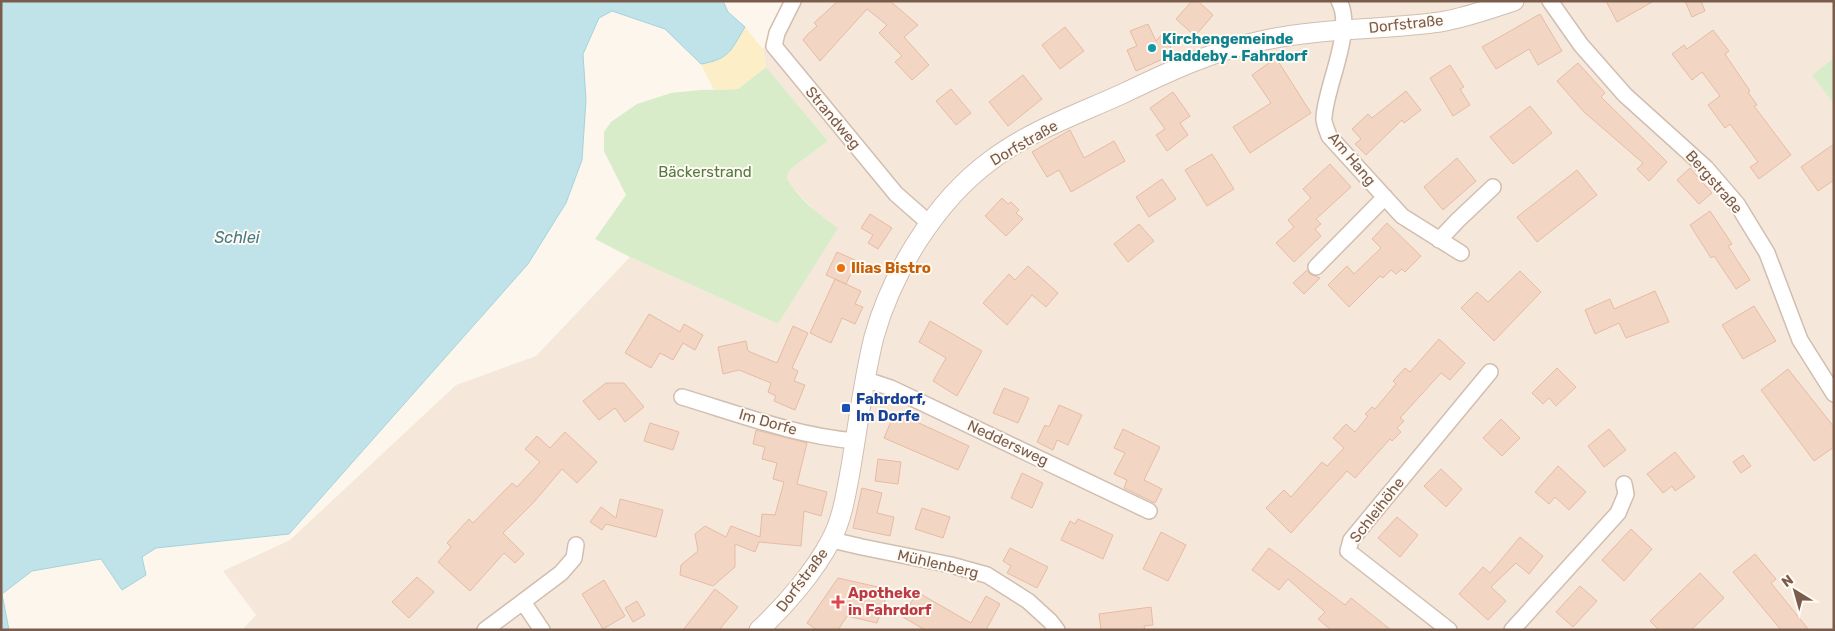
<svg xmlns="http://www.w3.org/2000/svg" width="1835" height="631" viewBox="0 0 1835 631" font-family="Rubik,sans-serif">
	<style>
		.residential { fill: #f5e8da }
		.green { fill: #d8ecc9 }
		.sand { fill: #fcefc7 }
		.water { fill: #bfe3e8; stroke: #a5d3da }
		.building { fill: #f3d5c3; stroke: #e6bba3 }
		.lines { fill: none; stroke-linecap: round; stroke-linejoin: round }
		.minor-casing { stroke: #d1beb0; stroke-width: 18 }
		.tertiary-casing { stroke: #d1beb0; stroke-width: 21 }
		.minor { stroke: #fff; stroke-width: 15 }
		.tertiary { stroke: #fff; stroke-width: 19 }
		.culture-dot { fill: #0f9aa8; stroke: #fffaf3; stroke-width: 2 }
		.food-dot { fill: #e8710a; stroke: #fffaf3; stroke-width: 2 }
		.transit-dot { fill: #1a4fb4; stroke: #fffaf3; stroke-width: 2 }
		.health-dot { fill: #e0444e; stroke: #fffaf3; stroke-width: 2 }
		.labels { text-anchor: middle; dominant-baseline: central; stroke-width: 4; stroke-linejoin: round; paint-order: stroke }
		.street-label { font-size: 15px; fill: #7a5c4d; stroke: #fffaf3 }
		.culture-label { font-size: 15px; font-weight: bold; fill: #0d838f; stroke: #fffaf3; text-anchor: start }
		.park-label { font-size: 15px; fill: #537a41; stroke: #fffaf3 }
		.food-label { font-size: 15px; font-weight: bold; fill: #c56008; stroke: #fffaf3; text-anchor: start }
		.transit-label { font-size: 15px; font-weight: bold; fill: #164399; stroke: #fffaf3; text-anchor: start }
		.health-label { font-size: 15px; font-weight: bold; fill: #be3a42; stroke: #fffaf3; text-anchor: start }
		.water-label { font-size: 16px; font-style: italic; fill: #437c86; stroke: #fffaf3 }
	</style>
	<rect width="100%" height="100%" fill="#fdf6ec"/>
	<path class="residential" d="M785,1H1834V58L1813,75L1834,104V630H242L256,615L223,571L290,540L456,385L536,356L630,257L778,324L837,228L820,216L791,186L787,179L788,173L792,168L828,141L766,67L763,49Z"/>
	<path class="green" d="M1834,58V104L1812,75Z
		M766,67L828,141L792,168L788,173L787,179C799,199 819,215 838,228L778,324L630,257L595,239L626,195L604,151V132L611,122L637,104L671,93L701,90L738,89Z"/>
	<path class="sand" d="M745,27L763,49L766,67L738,89L714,90L701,64C730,59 731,50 745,27Z"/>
	<path class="water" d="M1,1H723L728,12L745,27C731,50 730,59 701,64L665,29L612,11L599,18L583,54L586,100L582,160L566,203L528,264L289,534L156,548L142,557L146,575L122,590L101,559L32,571L2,594L9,630H1Z"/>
	<path class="building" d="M838,1H890L918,25L904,37L929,65L912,80L895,62L902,56L879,33L887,25L867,9L820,61L803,40L808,34L817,26L814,23Z
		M1192,1H1198L1213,15L1195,36L1176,19Z
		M1606,1H1654L1617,22Z
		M1685,1H1701L1705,11L1692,17Z
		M1540,14L1562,51L1538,65L1529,49L1496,69L1482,47Z
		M1148,24L1156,41L1163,33L1174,54L1136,71L1127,50L1137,46L1130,31Z
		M1065,27L1084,51L1060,69L1042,45Z
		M1713,30L1729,51L1725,54L1750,91L1748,92L1757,105L1754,106L1791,155L1759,179L1750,167L1758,162L1730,124L1725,128L1708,105L1720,96L1702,72L1692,80L1672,54L1684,45L1687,49Z
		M1276,58L1311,113L1250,153L1233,127L1271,103L1252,75Z
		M1578,63L1605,93L1601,97L1667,162L1649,181L1637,169L1643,163L1584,112L1557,81Z
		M1450,65L1464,87L1460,89L1470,105L1453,116L1430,78Z
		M1023,75L1042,99L1008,126L989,102Z
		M951,89L971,113L956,125L936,101Z
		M1406,91L1421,110L1404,123L1402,120L1366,155L1355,144L1361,139L1352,129L1368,114L1372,118Z
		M1173,92L1190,116L1180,123L1188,135L1167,151L1156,135L1165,129L1150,108Z
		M1530,106L1552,133L1513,164L1490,137Z
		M1070,130L1084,158L1114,141L1125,161L1071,192L1059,170L1047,177L1032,152Z
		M1834,144V180L1818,191L1801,167Z
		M1212,154L1234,189L1207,206L1185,170Z
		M1457,158L1476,181L1443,210L1424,187Z
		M1330,164L1351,187L1316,219L1321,224L1315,229L1321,236L1294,262L1276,243L1294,227L1288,220L1311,198L1303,189Z
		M1690,168L1712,193L1699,204L1677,180Z
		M1577,170L1597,195L1537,242L1517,217Z
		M1162,179L1176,199L1149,217L1136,197Z
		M1002,198L1008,204L1011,202L1019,210L1016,213L1023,219L1006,236L985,216Z
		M1710,211L1732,244L1728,246L1750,280L1736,289L1714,256L1711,258L1690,225Z
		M870,214L892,228L878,249L868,243L873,235L861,228Z
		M1387,223L1421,256L1405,272L1402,269L1396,274L1391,270L1383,278L1380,276L1349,307L1328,285L1347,266L1354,274L1381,248L1372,239Z
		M1139,224L1154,241L1128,262L1114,244Z
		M837,252L857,261L846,284L826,275Z
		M1028,266L1058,293L1046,307L1032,295L1007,325L983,303L1009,274L1015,280Z
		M1307,270L1310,274L1320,278L1304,294L1293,283Z
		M1520,271L1541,292L1494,341L1461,308L1477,292L1488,302Z
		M835,279L861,291L855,304L863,307L855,324L842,318L831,343L810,333Z
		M1655,291L1669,322L1626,338L1619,323L1595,334L1585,310L1610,299L1614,309Z
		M1754,306L1776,341L1743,359L1722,325Z
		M649,314L680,332L684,324L703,335L695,350L683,343L673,360L660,353L651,368L625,353Z
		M930,321L982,351L957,396L933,381L946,358L919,342Z
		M793,326L808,333L792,368L798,371L794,381L805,385L795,410L774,401L776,396L768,392L771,383L739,370L723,374L718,347L746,341L748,351L777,363Z
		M1439,339L1465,363L1450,380L1441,373L1400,418L1404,421L1397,428L1401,432L1392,441L1390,439L1355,478L1347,471L1291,533L1266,508L1284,490L1291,497L1322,462L1327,466L1344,448L1333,438L1346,424L1355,432L1368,416L1365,414L1372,407L1375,409L1396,384L1393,381L1405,368L1410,372Z
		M1557,368L1576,387L1556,406L1549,398L1543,404L1532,393Z
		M1788,369L1834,427V447L1814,461L1761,390Z
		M606,383H624L644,407L625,422L615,408L599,420L583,401Z
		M1004,388L1029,398L1018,423L993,413Z
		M1059,405L1082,415L1068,445L1057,440L1053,450L1037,442L1045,425L1049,427Z
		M895,412L969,446L958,470L884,438Z
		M1501,419L1520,438L1502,456L1483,438Z
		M650,423L679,432L673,450L644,441Z
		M1123,429L1160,447L1144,480L1162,489L1155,503L1124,488L1127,480L1114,474L1125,453L1114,448Z
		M1609,429L1626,450L1604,467L1588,446Z
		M756,430L807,443L797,484L827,492L821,516L804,511L801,546L759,542L755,552L735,544V567L713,586L680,575L681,565L698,551L695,534L705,526L726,537L731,526L760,537L762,514L775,515L784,482L773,479L777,463L762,459L765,447L753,444Z
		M565,432L597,462L577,483L562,469L533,503L503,533L524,554L515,563L504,553L470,591L438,562L451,547L447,543L469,519L473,523L512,483L517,487L540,462L525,449L537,436L550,448Z
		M1675,452L1695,477L1675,491L1672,486L1663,493L1647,474Z
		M1743,455L1751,466L1741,473L1733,462Z
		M878,459L901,462L898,484L875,481Z
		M1558,466L1586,492L1569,510L1555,497L1549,504L1535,492Z
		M1441,469L1462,489L1446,507L1424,486Z
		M1022,473L1043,483L1032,508L1011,498Z
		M862,488L882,493L877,513L894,517L890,536L853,528Z
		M620,499L663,510L656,537L606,524L602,530L590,522L601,507L616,518Z
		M922,508L950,517L943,538L915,529Z
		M1397,517L1418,535L1400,557L1378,538Z
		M1078,519L1113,535L1103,559L1061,540L1070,521L1075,524Z
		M1631,529L1652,549L1624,581L1602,560Z
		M1161,532L1186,545L1168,581L1143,569Z
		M1520,537L1543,556L1529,574L1516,563L1491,587L1506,601L1488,620L1459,594L1483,567L1490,573Z
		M1010,548L1048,567L1037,588L1007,573L1011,566L1003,561Z
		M1269,548L1345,605L1351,598L1391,630H1331L1318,619L1325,612L1288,579L1279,590L1252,570Z
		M1755,554L1776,579L1771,583L1809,630H1781L1733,572Z
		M1700,573L1724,598L1691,630H1659L1650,621Z
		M417,577L434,592L409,618L392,602Z
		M838,578L878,587V589L888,592L877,623L847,616L838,630H817L807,623Z
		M604,580L625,616L603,629L582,594Z
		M1580,586L1597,601L1573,627L1556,612Z
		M715,589L738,607L719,630H683Z
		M917,592L971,623L986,596L1000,604L986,630H925L903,617Z
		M637,601L645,615L633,622L625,608Z
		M1151,607L1153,625L1144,626L1145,630H1101L1099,614Z"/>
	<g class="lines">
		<defs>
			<path id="minor" d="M793,1L777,33L774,46L896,194L929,223
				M1339,1C1355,30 1326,85 1324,117C1323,122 1327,130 1329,136L1402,216L1461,253
				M1550,1L1581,45L1625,95L1706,168L1737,204L1767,253L1800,340L1834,394
				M1439,240L1458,220L1493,187
				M1316,267L1385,197
				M864,379L891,388L1149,511
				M682,397C739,414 796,436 856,441
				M832,540L862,547L951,565L987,575L1028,601L1050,621L1057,630
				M523,602L542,630
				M485,630L561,573L574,558L576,545
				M1449,630L1348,551L1351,540L1490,372
				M1512,630L1618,513L1626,494L1624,484"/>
			<path id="tertiary" d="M759,630C785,606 815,571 831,540C842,520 846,494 850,472C858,427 863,381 874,337C892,272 936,201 990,161C1029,131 1078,114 1122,94C1168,72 1214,50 1265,40C1322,28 1382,30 1440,22C1465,18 1490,9 1514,1"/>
		</defs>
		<use href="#minor" class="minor-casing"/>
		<use href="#tertiary" class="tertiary-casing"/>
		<use href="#minor" class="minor"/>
		<use href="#tertiary" class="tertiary"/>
	</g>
	<circle class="culture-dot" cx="1152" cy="48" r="5"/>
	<circle class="food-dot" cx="841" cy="268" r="5"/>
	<rect class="transit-dot" x="841" y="403" width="10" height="10" rx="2.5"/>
	<path class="health-dot" d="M835.5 594.5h5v5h5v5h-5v5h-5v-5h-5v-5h5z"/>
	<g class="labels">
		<g class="street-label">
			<text transform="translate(1406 24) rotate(-6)">Dorfstraße</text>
			<text transform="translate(833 118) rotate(50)">Strandweg</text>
			<text transform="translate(1024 143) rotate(-30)">Dorfstraße</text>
			<text transform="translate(1352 159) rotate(50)">Am Hang</text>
			<text transform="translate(1714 182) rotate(49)">Bergstraße</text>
			<text transform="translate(768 422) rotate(16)">Im Dorfe</text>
			<text transform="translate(1008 443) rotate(25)">Neddersweg</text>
			<text transform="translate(1377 510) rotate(-52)">Schleihöhe</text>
			<text transform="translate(938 564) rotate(13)">Mühlenberg</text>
			<text transform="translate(802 580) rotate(-53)">Dorfstraße</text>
		</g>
		<g class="culture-label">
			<text x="1162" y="39">Kirchengemeinde<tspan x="1162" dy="17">Haddeby - Fahrdorf</tspan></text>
		</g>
		<g class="park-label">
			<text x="705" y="172">Bäckerstrand</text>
		</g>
		<g class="food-label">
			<text x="851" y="268">Ilias Bistro</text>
		</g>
		<g class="transit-label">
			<text x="856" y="399">Fahrdorf,<tspan x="856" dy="17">Im Dorfe</tspan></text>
		</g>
		<g class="health-label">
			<text x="848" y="593">Apotheke<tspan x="848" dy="17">in Fahrdorf</tspan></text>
		</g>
		<g class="water-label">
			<text x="237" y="237">Schlei</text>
		</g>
	</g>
	<rect width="1835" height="631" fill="none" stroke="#7a5c4d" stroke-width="5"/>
	<g transform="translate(1795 591) rotate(323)" stroke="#fffaf3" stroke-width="4" paint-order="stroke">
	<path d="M0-4L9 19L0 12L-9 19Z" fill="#7a5c4d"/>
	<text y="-8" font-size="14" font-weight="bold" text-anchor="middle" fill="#7a5c4d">N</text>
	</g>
</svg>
